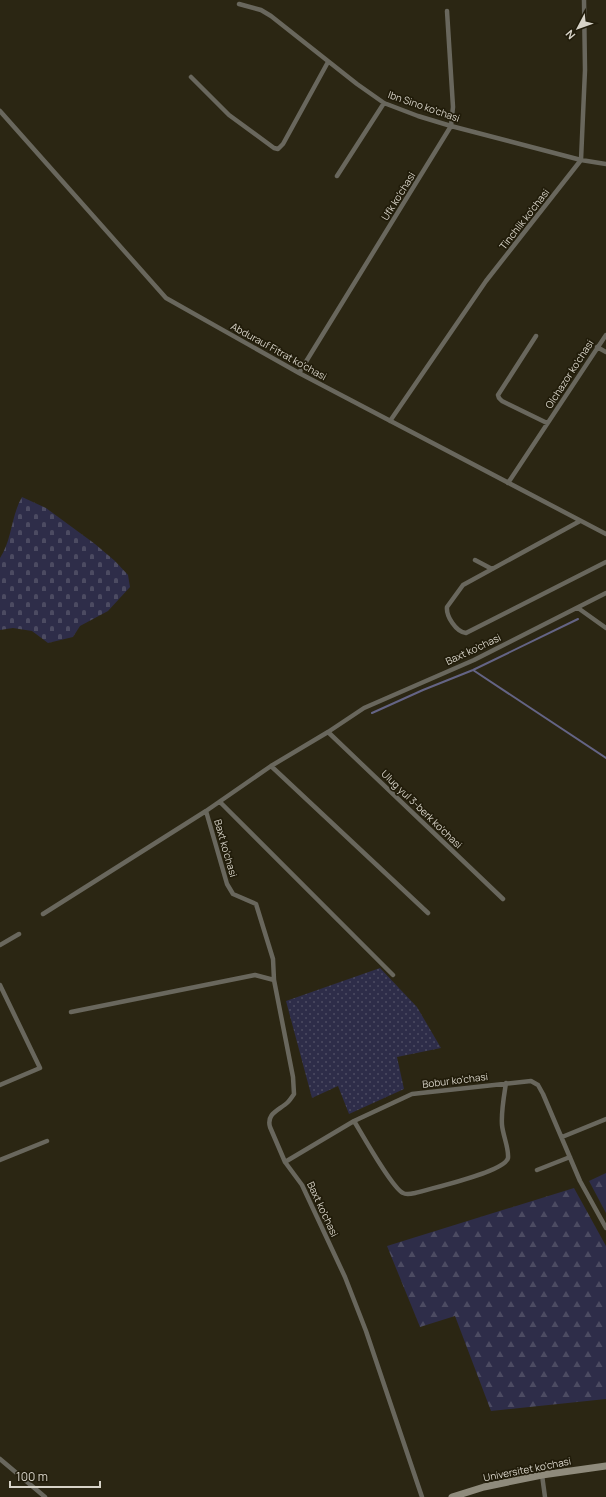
<svg xmlns="http://www.w3.org/2000/svg" width="606" height="1497" viewBox="0 0 606 1497" font-family="Manrope,sans-serif">
	<style>
		.grass { fill: url(#grass-dots) }
		.forest { fill: url(#forest-firs) }
		.cemetery { fill: url(#cemetery-stones) }
		.lines { fill: none; stroke-linecap: round; stroke-linejoin: round }
		.stream { stroke: #646485; stroke-width: 2 }
		.street { stroke: #69675d; stroke-width: 4.5 }
		.secondary { stroke: #8f8b7c; stroke-width: 7 }
		.labels { text-anchor: middle; dominant-baseline: central; stroke-width: 3.5; stroke-linejoin: round; paint-order: stroke }
		.street-label { font-size: 10px; fill: #d7d3c8; stroke: #211c0a }
	</style>
	<defs>
		<pattern id="grass-dots" width="8" height="8" patternUnits="userSpaceOnUse"><rect width="8" height="8" fill="#2e2d49"/><path d="M2 2h.1M6 6h.1" fill="none" stroke="#4c4b62" stroke-width="1.8" stroke-linecap="round"/></pattern>
		<pattern id="forest-firs" width="22" height="20" patternUnits="userSpaceOnUse"><rect width="22" height="20" fill="#2e2d49"/><path d="M5 1l3.5 6h-7zM16 11l3.5 6h-7z" fill="#4c4b62"/></pattern>
		<pattern id="cemetery-stones" width="16" height="16" patternUnits="userSpaceOnUse"><rect width="16" height="16" fill="#2e2d49"/><path d="M2 7V4a2 2 0 0 1 4 0v3zM10 15v-3a2 2 0 0 1 4 0v3z" fill="#4c4b62"/></pattern>
	</defs>
	<rect width="100%" height="100%" fill="#2b2613"/>
	<path class="grass" d="M380,968L417,1007L441,1048L397,1057L404,1089L349,1114L338,1086L312,1098L286,1001Z"/>
	<path class="forest" d="M606,1173V1213L589,1181Z
		M574,1188L606,1246V1399L491,1411L455,1316L420,1327L387,1246Z"/>
	<path class="cemetery" d="M22,497L46,508L95,544L115,561L128,575L130,587L108,611L80,626L73,637L48,643L32,631L13,628L0,630V558C12,540 11,516 22,497Z"/>
	<g class="lines">
		<path class="stream" d="M473,670L606,758
			M372,713L423,690L473,670L578,619"/>
		<path class="street" d="M239,4L261,10L271,16L357,84L384,103L418,116L451,126L581,160L606,164
			M191,77L229,115L274,148L278,149L283,144L328,62
			M0,111L166,298L299,373L606,534
			M337,176L384,103
			M536,336L498,395L499,398L502,401L547,423
			M597,347L606,352
			M299,373L451,126L453,107L447,11
			M390,421L486,281L581,160L585,70L584,0
			M508,483L606,335
			M580,521L463,585L447,607C446,616 456,632 466,633L606,562
			M475,560L492,569
			M578,608L606,628
			M328,732L503,899
			M271,766L428,913
			M220,802L393,975
			M206,811L227,884L233,894L256,904L273,959L274,980L293,1077L294,1094C292,1097 290,1100 288,1102C280,1110 266,1113 270,1127L285,1162L302,1185L345,1277L366,1331L422,1497
			M43,914L206,811L271,766L328,732L364,708L474,660L606,593
			M0,945L19,934
			M0,985L40,1068L0,1085
			M71,1012L255,975L274,980
			M354,1121C362,1134 392,1188 403,1193C406,1195 411,1194 415,1193C429,1189 505,1172 508,1158C509,1148 503,1136 502,1125C501,1112 504,1096 506,1083
			M562,1137L606,1119
			M0,1160L47,1141
			M285,1162L354,1121L412,1094L531,1081L538,1085L543,1094L580,1181L606,1228
			M537,1170L570,1157
			M0,1459L45,1497
			M542,1475L545,1497"/>
		<path class="secondary" d="M452,1497L484,1487L542,1475L606,1466"/>
	</g>
	<g class="labels">
		<g class="street-label">
			<text transform="translate(424 106) rotate(19)">Ibn Sino ko'chasi</text>
			<text transform="translate(398 196) rotate(-58)">Ufk ko'chasi</text>
			<text transform="translate(524 219) rotate(-52)">Tinchlik ko'chasi</text>
			<text transform="translate(279 351) rotate(29)">Abdurauf Fitrat ko'chasi</text>
			<text transform="translate(569 374) rotate(-57)">Olchazor ko'chasi</text>
			<text transform="translate(473 649) rotate(-25)">Baxt ko'chasi</text>
			<text transform="translate(422 809) rotate(44)">Ulug yul 3-berk ko'chasi</text>
			<text transform="translate(226 848) rotate(74)">Baxt ko'chasi</text>
			<text transform="translate(455 1080) rotate(-7)">Bobur ko'chasi</text>
			<text transform="translate(323 1209) rotate(65)">Baxt ko'chasi</text>
			<text transform="translate(527 1469) rotate(-11)">Universitet ko'chasi</text>
		</g>
	</g>
	<g transform="translate(578 28) rotate(229)" stroke="#211c0a" stroke-width="3" paint-order="stroke">
	<path d="M0-3L7 15L0 10L-7 15Z" fill="#d7d3c8"/>
	<text y="-6" font-size="11" font-weight="bold" text-anchor="middle" fill="#d7d3c8">N</text>
	</g>
	<path d="M10 1481v6h90v-6" fill="none" stroke="#d7d3c8" stroke-width="2"/>
	<text x="16" y="1481" font-size="12" fill="#d7d3c8" stroke="#211c0a" stroke-width="3" paint-order="stroke">100 m</text>
</svg>
